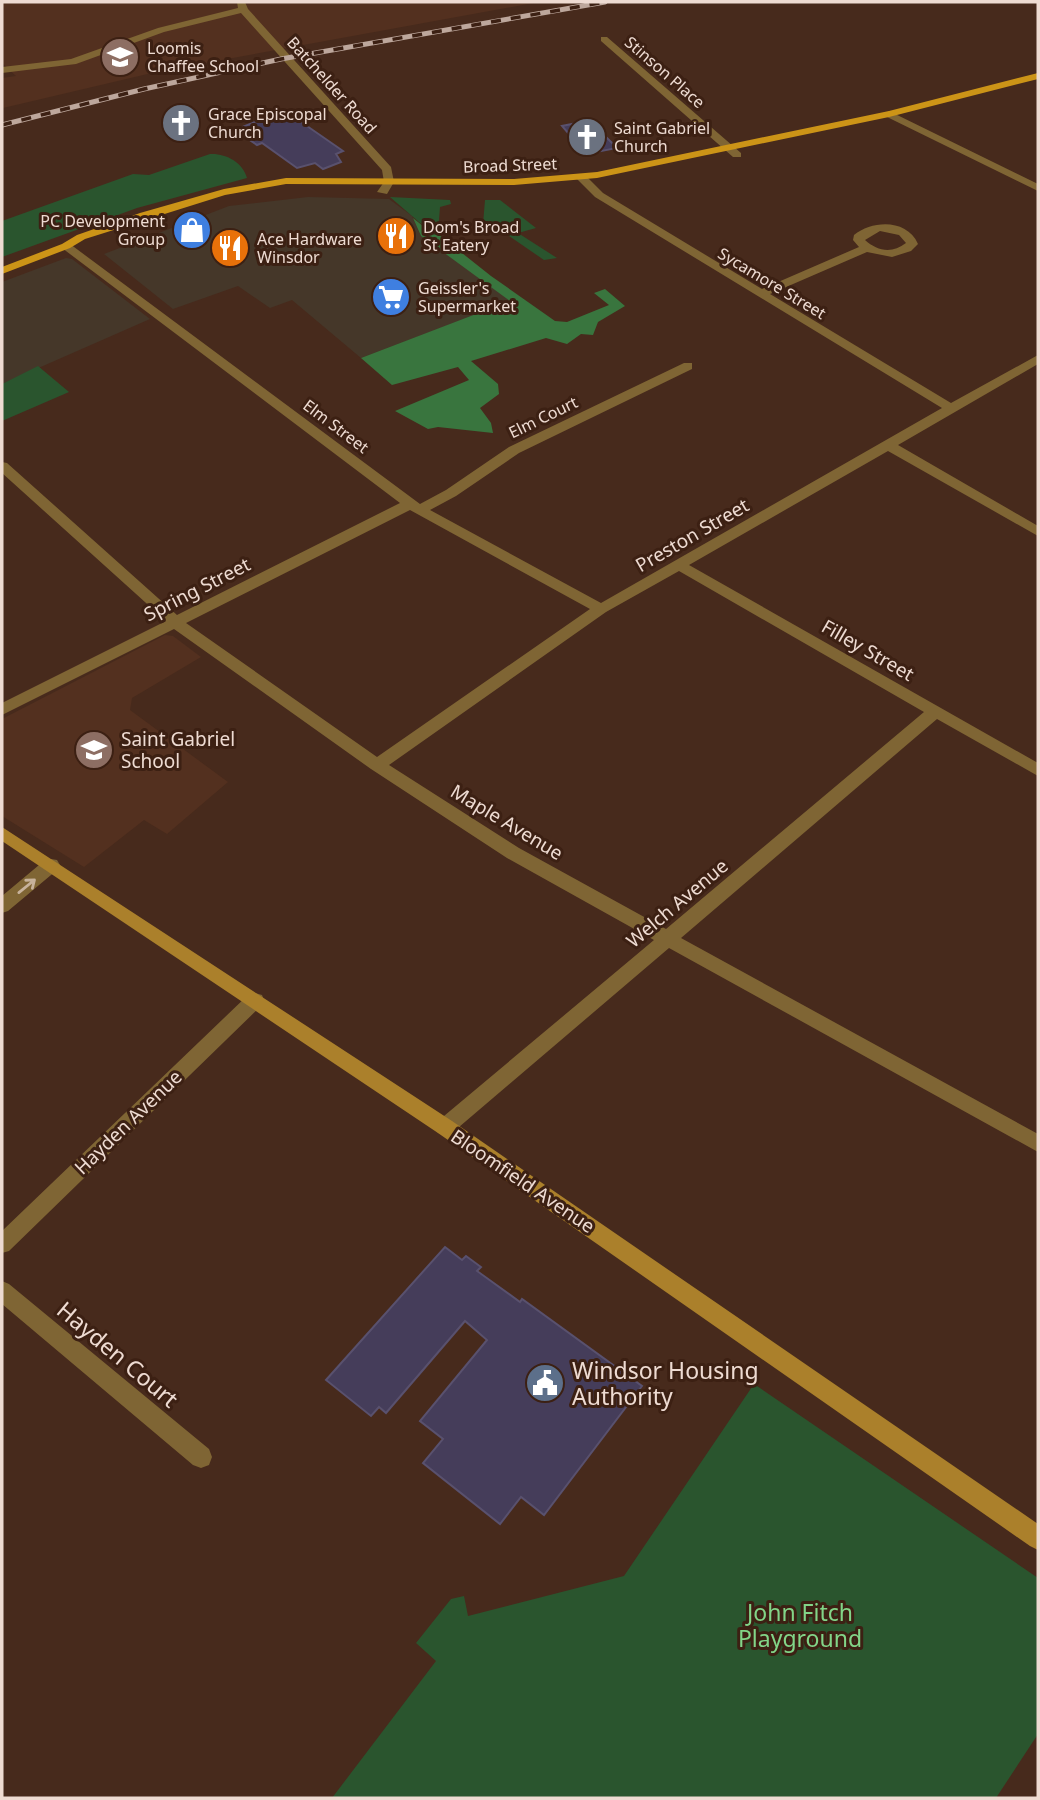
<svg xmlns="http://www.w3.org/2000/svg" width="1040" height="1800" viewBox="0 0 1040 1800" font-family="'Noto Sans',sans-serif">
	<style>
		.commercial { fill: #453729 }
		.built { fill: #53301f }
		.green { fill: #2a552e }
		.forest { fill: #39753e }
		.building { fill: #453d5a; stroke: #59516e; stroke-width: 2 }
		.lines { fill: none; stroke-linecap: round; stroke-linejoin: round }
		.street { fill: #7f6534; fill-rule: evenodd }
		.secondary { fill: #ab802b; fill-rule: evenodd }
		.primary { fill: #cc9417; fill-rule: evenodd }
		.rail-casing { stroke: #bda79c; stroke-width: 5 }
		.rail { stroke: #3c2013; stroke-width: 3.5; stroke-dasharray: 10; stroke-linecap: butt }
		.oneway { stroke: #c7b29b }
		.labels { text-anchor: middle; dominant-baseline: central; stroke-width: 6; stroke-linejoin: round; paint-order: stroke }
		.far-poi-label { font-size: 16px; fill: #eedbd2; stroke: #3c2013; text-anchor: start }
		.far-street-label { font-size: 16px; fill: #eedbd2; stroke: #3c2013 }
		.street-label { font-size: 19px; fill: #eedbd2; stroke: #3c2013 }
		.poi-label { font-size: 19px; fill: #eedbd2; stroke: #3c2013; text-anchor: start }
		.near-street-label { font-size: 23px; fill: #eedbd2; stroke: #3c2013 }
		.near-poi-label { font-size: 23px; fill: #eedbd2; stroke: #3c2013; text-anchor: start }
		.near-park-label { font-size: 23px; fill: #82d588; stroke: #3c2013 }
	</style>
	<rect width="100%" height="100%" fill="#472a1c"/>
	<path class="commercial" d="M308,197L389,199L412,216L421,236L511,301L361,358L292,300L270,308L238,286L173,309L104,254L229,206Z
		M66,258L72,259L150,319L2,384V282Z"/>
	<path class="built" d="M2,2H539L156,72L3,108L2,78L16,76L2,63Z
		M165,635L173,636L201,657L132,698L130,710L228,782L167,834L144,820L84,867L2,816V719Z"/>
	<path class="green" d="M210,154C225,153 243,162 247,178L137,208L2,257V221L133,174L149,175Z
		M390,197L450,200L451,204L440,207L438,234L434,235Z
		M485,200H500L536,228L518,233L557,258L544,260L496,227L490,229L483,224Z
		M38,366L69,392L2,421V384Z
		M754,1384L1038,1578V1734L996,1798H332L436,1661L416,1643L451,1599L464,1596L468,1616L624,1576Z"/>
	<path class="forest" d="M413,218L434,235L438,234L491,276L555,321L567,322L609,305L594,293L605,289L625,306L598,322L593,335L581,334L567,344L546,338L471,361L498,384L499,394L480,408L491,423L493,433L438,427L428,429L395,411L469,380L458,367L392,385L361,358L510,301L421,236Z"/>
	<path class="building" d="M272,115L281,122L294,117L343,151L336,154L341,162L323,169L315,163L297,168L262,143L257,145L235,130Z
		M587,121L593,124L617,148L586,154L562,126Z
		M445,1247L462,1260L466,1256L481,1267L477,1271L520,1302L522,1299L642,1386L544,1515L521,1497L500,1524L423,1463L443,1439L420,1421L487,1340L465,1321L386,1413L379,1407L371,1416L326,1380Z"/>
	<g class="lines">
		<path class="street" d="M237,2H245L248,9L391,167L394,182L387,194L377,192L384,182L382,170L241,13L164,32L76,64L2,73V67L71,59L158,28L238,8Z
			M601,37H607L741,153V157H733L601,41Z
			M889,111L1038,184V191L885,116L884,114Z
			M577,175H585L603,193L762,289L859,247L853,240L854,235C873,220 907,219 918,244L911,251L892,257L867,252L770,294L951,403L1038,355V364L898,445L1038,526V536L888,451L689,565L1038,763V776L937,719L681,938L1038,1134V1152L669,948L452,1133L445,1135L438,1133L435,1127L438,1121L654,940L507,858L371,769L174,629L2,715V703L166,621L2,473V462L7,463L177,615L400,503L62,248V244H70L420,504L446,490L509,447L684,363H692V369L519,453L456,496L430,510L601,603L942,408L595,197L577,179ZM880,231L899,235L906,243C892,254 877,251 865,240ZM410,510L590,609L377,757L186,623ZM679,571L924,712L666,929L519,848L389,765L606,612Z
			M51,859L57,860L60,865L57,870L8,911L2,913V896L45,860Z
			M255,993L262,995L264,1000L262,1005L9,1251L2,1253V1231L248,995Z
			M2,1281L9,1284L209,1449L212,1457L209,1465L201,1468L193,1465L2,1304Z"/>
		<path class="secondary" d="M2,827L452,1121L1038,1524V1550L1030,1546L438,1133L2,841Z"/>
		<path class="primary" d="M1038,73V79L889,117L597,178L514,185L286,184L225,195L85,239L70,248L2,274V267L62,244L77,235L140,213L224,189L286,178L514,179L597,172L889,111Z"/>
		<defs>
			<path id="rail" d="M2,125L144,89L281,59L605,2"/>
		</defs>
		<use href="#rail" class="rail-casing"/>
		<use href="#rail" class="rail"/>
	</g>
	<defs><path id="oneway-shaft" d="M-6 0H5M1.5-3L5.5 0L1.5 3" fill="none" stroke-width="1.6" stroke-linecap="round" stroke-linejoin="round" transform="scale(1.75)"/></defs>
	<use class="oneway" href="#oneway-shaft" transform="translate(27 886) rotate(-39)"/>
	<defs>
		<symbol id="school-disc" viewBox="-11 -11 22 22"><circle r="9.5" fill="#8d6e63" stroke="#3c2013"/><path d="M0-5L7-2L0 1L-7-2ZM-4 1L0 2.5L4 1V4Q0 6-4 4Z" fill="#fff"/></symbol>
		<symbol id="church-disc" viewBox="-11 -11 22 22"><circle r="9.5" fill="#6b7280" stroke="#3c2013"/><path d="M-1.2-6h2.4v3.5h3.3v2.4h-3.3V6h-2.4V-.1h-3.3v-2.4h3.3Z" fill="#fff"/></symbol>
		<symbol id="shop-disc" viewBox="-11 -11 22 22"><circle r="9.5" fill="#3f7fe0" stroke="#3c2013"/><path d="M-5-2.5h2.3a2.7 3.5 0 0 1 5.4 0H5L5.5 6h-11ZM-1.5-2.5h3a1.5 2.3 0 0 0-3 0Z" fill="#fff"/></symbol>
		<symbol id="restaurant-disc" viewBox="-11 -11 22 22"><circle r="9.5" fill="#e8710a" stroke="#3c2013"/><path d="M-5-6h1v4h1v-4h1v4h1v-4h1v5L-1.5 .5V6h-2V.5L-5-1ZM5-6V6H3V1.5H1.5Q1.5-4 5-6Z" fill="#fff"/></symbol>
		<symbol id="supermarket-disc" viewBox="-11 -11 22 22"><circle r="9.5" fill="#3f7fe0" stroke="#3c2013"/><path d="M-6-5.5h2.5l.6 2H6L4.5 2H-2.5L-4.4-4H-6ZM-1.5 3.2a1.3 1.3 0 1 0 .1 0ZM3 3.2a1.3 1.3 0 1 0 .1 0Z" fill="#fff"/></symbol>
		<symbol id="civic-disc" viewBox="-11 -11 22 22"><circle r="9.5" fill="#5c6f8a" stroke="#3c2013"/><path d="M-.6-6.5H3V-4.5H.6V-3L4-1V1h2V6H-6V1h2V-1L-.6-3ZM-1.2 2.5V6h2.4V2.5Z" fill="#fff"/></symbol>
	</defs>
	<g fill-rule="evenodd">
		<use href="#school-disc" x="98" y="35" width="44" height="44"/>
		<use href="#church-disc" x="159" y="101" width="44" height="44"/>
		<use href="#church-disc" x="565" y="115" width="44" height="44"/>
		<use href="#shop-disc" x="170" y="208" width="44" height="44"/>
		<use href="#restaurant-disc" x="374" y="214" width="44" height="44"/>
		<use href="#restaurant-disc" x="208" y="226" width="44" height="44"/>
		<use href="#supermarket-disc" x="369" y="275" width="44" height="44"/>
		<use href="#school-disc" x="72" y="728" width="44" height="44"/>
		<use href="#civic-disc" x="523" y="1361" width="44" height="44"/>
	</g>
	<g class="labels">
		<g class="far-poi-label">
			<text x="147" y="48">Loomis<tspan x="147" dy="18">Chaffee School</tspan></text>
			<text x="208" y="114">Grace Episcopal<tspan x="208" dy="18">Church</tspan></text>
			<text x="614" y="128">Saint Gabriel<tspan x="614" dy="18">Church</tspan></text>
			<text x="165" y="221" text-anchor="end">PC Development<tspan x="165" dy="18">Group</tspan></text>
			<text x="423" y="227">Dom's Broad<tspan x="423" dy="18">St Eatery</tspan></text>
			<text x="257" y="239">Ace Hardware<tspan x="257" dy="18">Winsdor</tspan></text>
			<text x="418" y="288">Geissler's<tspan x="418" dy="18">Supermarket</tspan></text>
		</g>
		<g class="far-street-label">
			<text transform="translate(665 72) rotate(41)">Stinson Place</text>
			<text transform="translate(332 85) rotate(48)">Batchelder Road</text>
			<text transform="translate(510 165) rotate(-2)">Broad Street</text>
			<text transform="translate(772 283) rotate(31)">Sycamore Street</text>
			<text transform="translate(543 417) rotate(-26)">Elm Court</text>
			<text transform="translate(336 426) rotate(37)">Elm Street</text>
		</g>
		<g class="street-label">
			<text transform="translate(692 535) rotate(-30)">Preston Street</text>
			<text transform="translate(197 589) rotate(-27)">Spring Street</text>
			<text transform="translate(868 650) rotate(30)">Filley Street</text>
			<text transform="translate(507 822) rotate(31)">Maple Avenue</text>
			<text transform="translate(677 903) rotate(-40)">Welch Avenue</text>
			<text transform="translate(128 1122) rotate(-44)">Hayden Avenue</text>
			<text transform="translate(523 1181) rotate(34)">Bloomfield Avenue</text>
		</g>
		<g class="poi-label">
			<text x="121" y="739">Saint Gabriel<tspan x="121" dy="22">School</tspan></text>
		</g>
		<g class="near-street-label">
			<text transform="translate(118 1354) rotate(40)">Hayden Court</text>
		</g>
		<g class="near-poi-label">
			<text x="572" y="1370">Windsor Housing<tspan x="572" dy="26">Authority</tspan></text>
		</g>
		<g class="near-park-label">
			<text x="800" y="1612">John Fitch<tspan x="800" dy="26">Playground</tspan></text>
		</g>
	</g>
	<rect width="1040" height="1800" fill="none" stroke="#eedbd2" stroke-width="7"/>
</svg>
